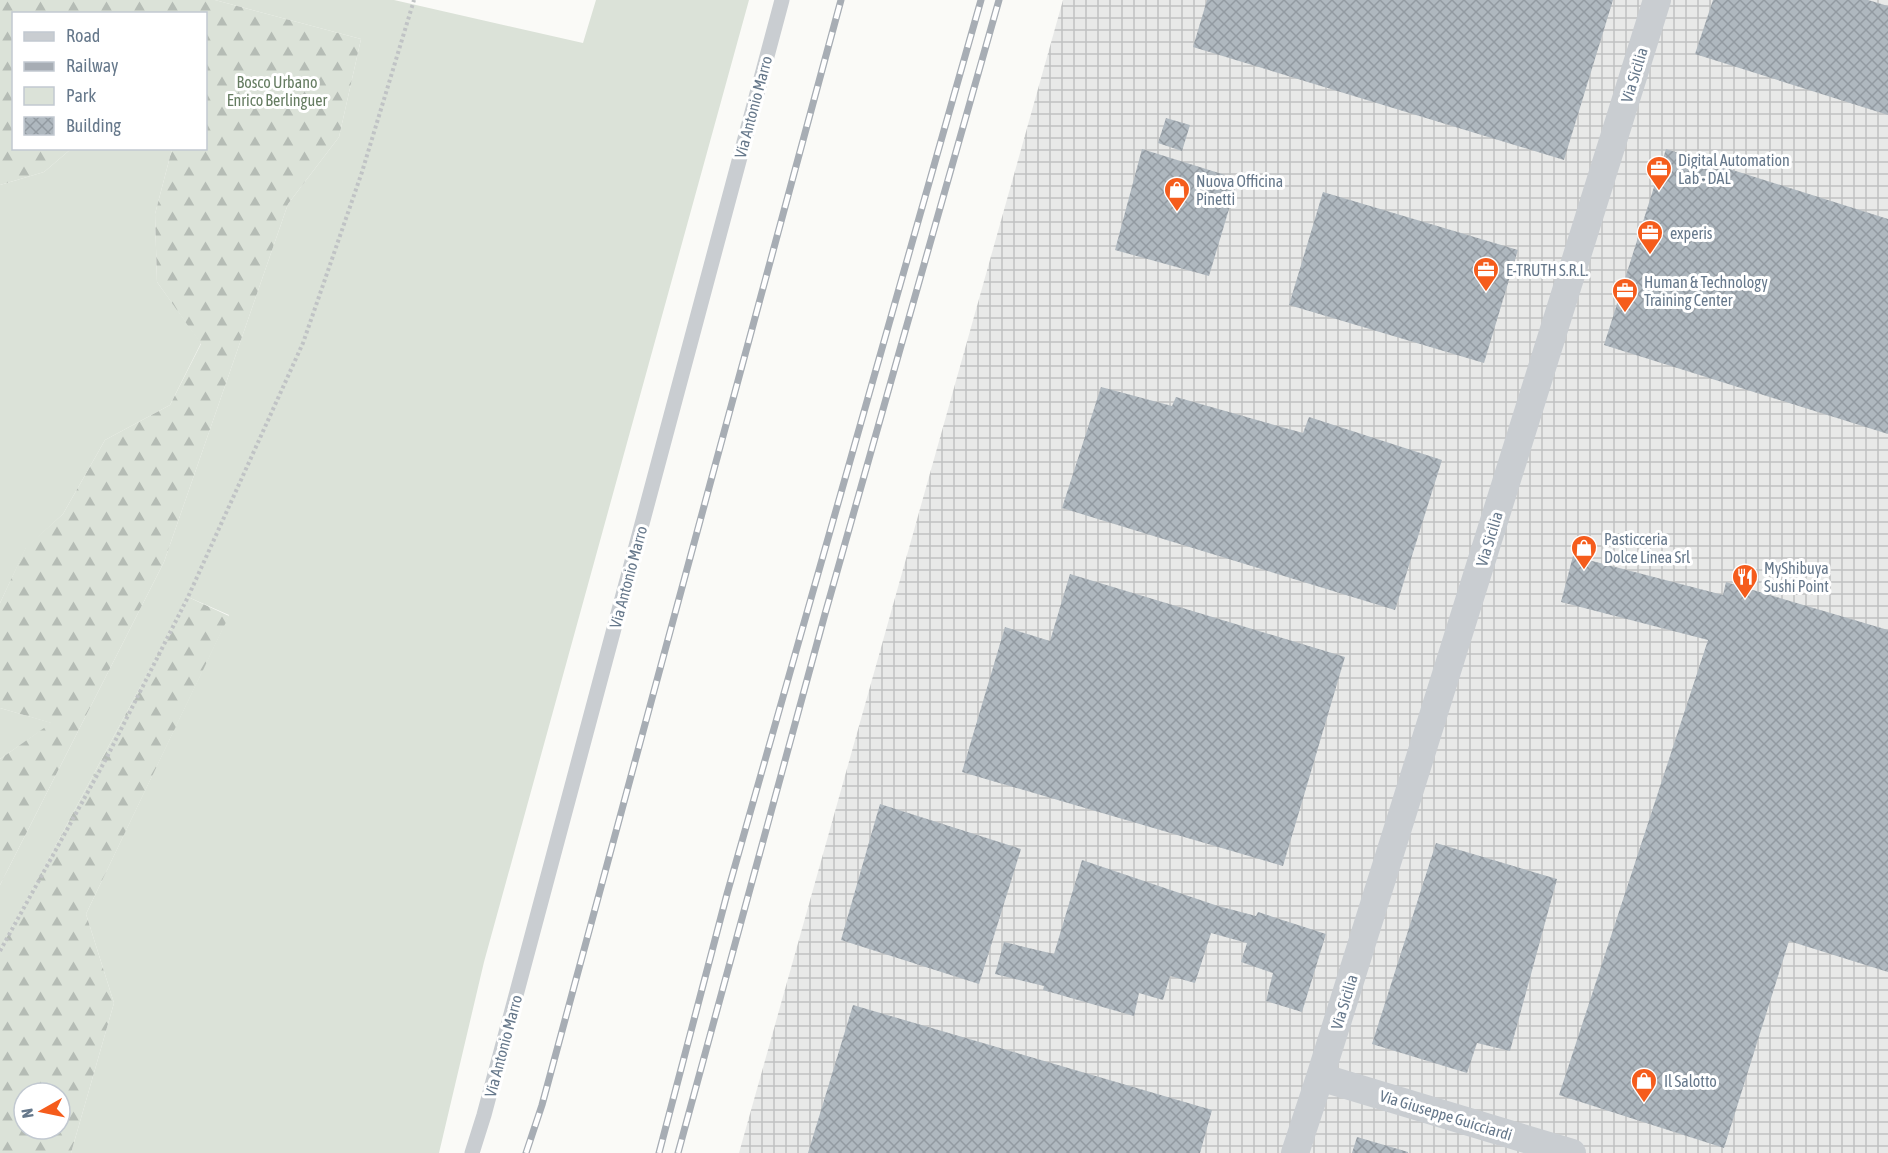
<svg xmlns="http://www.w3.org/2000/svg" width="1888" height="1153" viewBox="0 0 1888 1153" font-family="'Asap Condensed',sans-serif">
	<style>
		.industrial { fill: url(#industrial-grid) }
		.green { fill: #dbe2d8 }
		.forest { fill: url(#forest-firs); fill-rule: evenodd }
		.building { fill: url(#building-cross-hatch) }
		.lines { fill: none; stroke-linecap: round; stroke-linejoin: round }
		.path { stroke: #c0c3c5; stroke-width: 4; stroke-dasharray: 3 3; stroke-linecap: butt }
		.lane { stroke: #c9cdd1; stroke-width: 15 }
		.street { stroke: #c9cdd1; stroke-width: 28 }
		.rail-casing { stroke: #a7adb4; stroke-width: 7 }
		.rail { stroke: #fff; stroke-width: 4.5; stroke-dasharray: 14; stroke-linecap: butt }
		.labels { text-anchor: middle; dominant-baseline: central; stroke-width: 6; stroke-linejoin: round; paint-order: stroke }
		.street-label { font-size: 16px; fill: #66788b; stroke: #fff }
		.park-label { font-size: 16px; fill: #657c61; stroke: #fff }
		.poi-label { font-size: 16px; fill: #66788b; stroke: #fff; text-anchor: start }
	</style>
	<defs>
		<pattern id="industrial-grid" width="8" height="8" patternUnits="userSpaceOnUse" patternTransform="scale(1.5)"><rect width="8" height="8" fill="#e8e9e8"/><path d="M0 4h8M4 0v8" fill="none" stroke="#c0c2c2"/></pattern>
		<pattern id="forest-firs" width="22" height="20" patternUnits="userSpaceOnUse" patternTransform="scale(1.5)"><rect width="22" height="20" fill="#dbe2d8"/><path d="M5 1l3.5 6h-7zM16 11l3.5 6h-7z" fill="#b5bcb5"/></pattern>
		<pattern id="building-cross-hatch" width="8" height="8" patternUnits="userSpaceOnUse" patternTransform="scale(1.5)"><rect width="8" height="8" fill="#afb8bf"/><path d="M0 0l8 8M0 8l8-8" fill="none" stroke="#929aa1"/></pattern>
	</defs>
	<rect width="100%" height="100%" fill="#fafaf7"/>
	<path class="industrial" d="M1063,0H1888V1153H739Z"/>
	<path class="green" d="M215,0H394L583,43L596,0H749L484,962L439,1153H71L114,1003L86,914L229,615L188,597L0,950V885L164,562L288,204L339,137L361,39Z
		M71,149H172L155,214L157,282L201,343L170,405L105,440L63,514L26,548L0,603V185L44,172Z
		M0,708L52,723L0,759Z"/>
	<path class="forest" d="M0,0H215L361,39L339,137L288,204L164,562L0,885V759L51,723L0,708V603L26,547L63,514L105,440L170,405L201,344L157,282L155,214L172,149L206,148V14H14V148L71,149L44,172L0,185Z
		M188,597L229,616L86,914L114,1003L71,1153H0V950ZM24,1093H60V1129H24Z"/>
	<path class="building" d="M1207,0H1613L1564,160L1193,47Z
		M1713,0H1868L1888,6V115L1695,54Z
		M1166,118L1190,125L1182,151L1158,143Z
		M1142,149L1238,179L1209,276L1115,250Z
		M1666,149L1888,219V434L1604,345Z
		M1323,192L1518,250L1484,363L1289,305Z
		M1101,387L1172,406L1176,397L1303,433L1309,417L1442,460L1395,610L1062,508Z
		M1573,556L1723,595L1726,582L1888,630V972L1789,941L1724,1148L1559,1095L1708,640L1561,602Z
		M1070,574L1345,657L1283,866L962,772L1005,627L1050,641Z
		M880,804L1021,849L979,984L841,940Z
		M1436,843L1557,879L1510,1051L1477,1043L1467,1073L1372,1044Z
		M1082,860L1218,906L1256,916L1258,912L1326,934L1302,1012L1266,1001L1273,973L1241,962L1247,943L1211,933L1195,983L1170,976L1163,1000L1139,993L1134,1016L1043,990L1044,986L995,974L1004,942L1054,954Z
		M853,1005L1212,1110L1200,1153H808Z
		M1357,1137L1408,1152V1153H1352Z"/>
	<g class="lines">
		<path class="path" d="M0,951L106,759L188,597L303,343L362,172L414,0"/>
		<path class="lane" d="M472,1153L484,1115L782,0"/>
		<path class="street" d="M1320,1077L1572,1153
			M1295,1153L1320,1077L1657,0"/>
		<defs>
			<path id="rail" d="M526,1153L542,1105L841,0
				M659,1153L727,894L981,0
				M678,1153L825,614L999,0"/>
		</defs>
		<use href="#rail" class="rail-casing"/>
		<use href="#rail" class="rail"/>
	</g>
	<defs>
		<symbol id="office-pin" viewBox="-11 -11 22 30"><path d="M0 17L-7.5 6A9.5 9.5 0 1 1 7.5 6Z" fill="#f55c1c" stroke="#fff"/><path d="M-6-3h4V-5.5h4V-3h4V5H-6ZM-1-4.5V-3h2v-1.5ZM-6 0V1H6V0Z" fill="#fff"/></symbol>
		<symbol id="shop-pin" viewBox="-11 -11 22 30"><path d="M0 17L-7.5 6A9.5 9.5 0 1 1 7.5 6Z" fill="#f55c1c" stroke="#fff"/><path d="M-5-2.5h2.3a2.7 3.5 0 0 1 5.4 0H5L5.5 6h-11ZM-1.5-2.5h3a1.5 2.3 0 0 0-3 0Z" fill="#fff"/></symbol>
		<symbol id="restaurant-pin" viewBox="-11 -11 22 30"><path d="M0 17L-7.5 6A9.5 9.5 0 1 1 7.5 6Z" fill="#f55c1c" stroke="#fff"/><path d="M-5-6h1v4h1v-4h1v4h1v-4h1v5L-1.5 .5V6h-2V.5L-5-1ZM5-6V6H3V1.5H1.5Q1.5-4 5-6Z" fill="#fff"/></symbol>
	</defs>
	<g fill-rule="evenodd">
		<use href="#office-pin" x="1644" y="154" width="30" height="40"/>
		<use href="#shop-pin" x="1162" y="175" width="30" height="40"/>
		<use href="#office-pin" x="1635" y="218" width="30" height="40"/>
		<use href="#office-pin" x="1471" y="255" width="30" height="40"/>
		<use href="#office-pin" x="1610" y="276" width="30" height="40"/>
		<use href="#shop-pin" x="1569" y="533" width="30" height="40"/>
		<use href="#restaurant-pin" x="1730" y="562" width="30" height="40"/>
		<use href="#shop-pin" x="1629" y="1066" width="30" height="40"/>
	</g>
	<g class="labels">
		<g class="street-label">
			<text transform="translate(1634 75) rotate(-73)">Via Sicilia</text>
			<text transform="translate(753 107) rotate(-75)">Via Antonio Marro</text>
			<text transform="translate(1489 539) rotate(-73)">Via Sicilia</text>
			<text transform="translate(628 577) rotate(-75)">Via Antonio Marro</text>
			<text transform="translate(1344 1002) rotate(-73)">Via Sicilia</text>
			<text transform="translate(503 1046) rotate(-75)">Via Antonio Marro</text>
			<text transform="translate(1446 1115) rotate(17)">Via Giuseppe Guicciardi</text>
		</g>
		<g class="park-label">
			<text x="277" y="82">Bosco Urbano<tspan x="277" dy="18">Enrico Berlinguer</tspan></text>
		</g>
		<g class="poi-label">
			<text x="1678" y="160">Digital Automation<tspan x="1678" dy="18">Lab - DAL</tspan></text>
			<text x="1196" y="181">Nuova Officina<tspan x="1196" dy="18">Pinetti</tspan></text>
			<text x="1670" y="233">experis</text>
			<text x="1506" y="270">E-TRUTH S.R.L.</text>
			<text x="1644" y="282">Human &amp; Technology<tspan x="1644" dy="18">Training Center</tspan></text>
			<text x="1604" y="539">Pasticceria<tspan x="1604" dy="18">Dolce Linea Srl</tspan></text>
			<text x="1764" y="568">MyShibuya<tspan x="1764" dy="18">Sushi Point</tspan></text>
			<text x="1664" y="1081">Il Salotto</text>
		</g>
	</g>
	<rect x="12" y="12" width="195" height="138" fill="#ffffff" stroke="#c2c9d1" stroke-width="1.5"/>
	<rect x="24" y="32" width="30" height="9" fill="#c9cdd1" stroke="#c2c9d1" stroke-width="1.5"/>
	<text x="66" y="42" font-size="18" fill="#66788b">Road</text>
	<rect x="24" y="62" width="30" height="9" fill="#a7adb4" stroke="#c2c9d1" stroke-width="1.5"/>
	<text x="66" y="72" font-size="18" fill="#66788b">Railway</text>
	<rect x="24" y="87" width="30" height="18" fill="#dbe2d8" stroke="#c2c9d1" stroke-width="1.5"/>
	<text x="66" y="102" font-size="18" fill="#66788b">Park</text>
	<rect x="24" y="117" width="30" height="18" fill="url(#building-cross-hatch)" stroke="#c2c9d1" stroke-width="1.5"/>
	<text x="66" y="132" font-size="18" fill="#66788b">Building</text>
	<g transform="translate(42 1111) rotate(261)"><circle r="28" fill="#ffffff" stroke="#c2c9d1" stroke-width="1.5"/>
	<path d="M0-4.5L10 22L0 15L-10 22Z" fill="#f55c1c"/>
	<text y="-9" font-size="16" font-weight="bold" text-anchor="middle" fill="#66788b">N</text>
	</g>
</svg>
